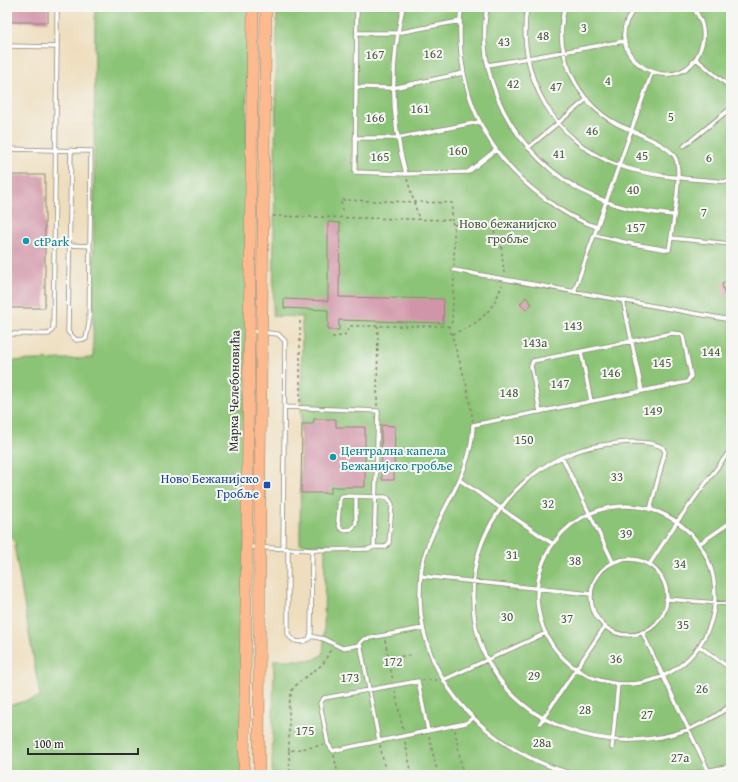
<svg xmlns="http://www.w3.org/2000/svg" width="738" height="782" viewBox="0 0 738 782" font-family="'Gentium Book Plus',serif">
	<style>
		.green { fill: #8cc477; stroke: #5c7851 }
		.building { fill: #d195a9 }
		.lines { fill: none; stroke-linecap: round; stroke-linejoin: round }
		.service-casing { stroke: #8c8474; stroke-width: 5 }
		.primary-casing { stroke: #8c8474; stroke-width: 12 }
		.path { stroke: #8c8474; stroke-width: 1.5; stroke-dasharray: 3 3; stroke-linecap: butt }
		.service { stroke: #fff; stroke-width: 3.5 }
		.primary { stroke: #fcba8e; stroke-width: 11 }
		.culture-dot { fill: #0f9aa8; stroke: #f6f6f2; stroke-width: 1.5 }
		.transit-dot { fill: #1a4fb4; stroke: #f6f6f2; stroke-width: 1.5 }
		.labels { text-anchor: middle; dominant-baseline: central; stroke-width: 4; stroke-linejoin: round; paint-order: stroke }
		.park-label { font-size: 13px; fill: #485942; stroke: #f6f6f2 }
		.culture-label { font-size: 13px; fill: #0d838f; stroke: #f6f6f2; text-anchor: start }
		.street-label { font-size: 13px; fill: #2b2b2b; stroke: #f6f6f2 }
		.transit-label { font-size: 13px; fill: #164399; stroke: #f6f6f2; text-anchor: end }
	</style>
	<rect width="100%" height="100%" fill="#f6f6f2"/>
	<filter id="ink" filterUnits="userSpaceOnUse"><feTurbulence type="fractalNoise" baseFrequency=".025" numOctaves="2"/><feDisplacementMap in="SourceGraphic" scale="8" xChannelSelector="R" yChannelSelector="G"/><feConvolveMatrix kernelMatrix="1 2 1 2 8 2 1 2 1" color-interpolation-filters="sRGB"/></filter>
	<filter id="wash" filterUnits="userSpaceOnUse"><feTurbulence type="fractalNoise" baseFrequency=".012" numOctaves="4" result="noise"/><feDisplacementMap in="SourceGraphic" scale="16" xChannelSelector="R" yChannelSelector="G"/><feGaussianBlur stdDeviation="0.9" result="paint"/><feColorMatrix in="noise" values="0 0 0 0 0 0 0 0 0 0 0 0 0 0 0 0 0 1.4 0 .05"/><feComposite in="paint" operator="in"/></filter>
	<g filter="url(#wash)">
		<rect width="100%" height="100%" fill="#eedebe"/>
		<path class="green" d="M95,7H247L246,547L241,775H7V706L40,697L14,545H17L7,533V361L93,358Z
			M277,7H731V775H272L274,660H314L323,654L324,639L325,545L300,544L302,317L273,316Z"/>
		<g id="blocks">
			<path class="building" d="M7,7H48V22H7Z
				M7,175H45V308H7Z
				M328,222L340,223L339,297L444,299L443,323L339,320V330H328V310L284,308V299L328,301Z
				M726,281L729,283L731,295L725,296L722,284Z
				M526,297L532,304L526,310L520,304Z
				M314,419H336V427H365V487H331V493H301L302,424H313Z
				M381,425L395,426L394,480H382Z"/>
		</g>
	</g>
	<g filter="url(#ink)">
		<use href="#blocks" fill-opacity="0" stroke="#8c8474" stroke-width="1"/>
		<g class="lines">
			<defs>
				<path id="service" d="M357,7L355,172L406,174
					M403,7C390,63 390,118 406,174L468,172L496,150
					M461,7C454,84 481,152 544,198C559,210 578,221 597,227
					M487,7C472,90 528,173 605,201C627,210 650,212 673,215
					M527,7C516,75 554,143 620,166C656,178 694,179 731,182
					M565,7C552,51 577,103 617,124C631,131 668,144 675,157C683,171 673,221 671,238L731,244
					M636,7C591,58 685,108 702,44C706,31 701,17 692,7
					M357,33H397L460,21
					M731,43V54
					M7,46L57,47V7
					M696,59L731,88
					M488,65L625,41
					M356,87L393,88L463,73
					M355,138H397L479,122
					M684,146L731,108
					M528,148L587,99
					M7,149L91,151L89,323L86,339L76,340L68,332L71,150
					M594,235L633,244L669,250L671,238
					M69,245L90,246
					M454,270L731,320
					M574,292L652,72
					M623,300L642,391
					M250,331L278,334L285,341L283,548
					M7,334H49L53,329L57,47
					M581,352L591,401
					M285,407L378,411L374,547L368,549L312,550
					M540,412L531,366L533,361L672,333L681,334L683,336L691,376L687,382L473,425C472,477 438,509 424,557C420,570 420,586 420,599C421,687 496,756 578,775
					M562,457L613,562
					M461,481L553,544
					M356,497V524L352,529L343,530L340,528L338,521L340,498L343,496L385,497L388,498L392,504L389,543L385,547H374
					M537 595a89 89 0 1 1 178 0a89 89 0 1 1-178 0Z
					M650,510L665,452L663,448C645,436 591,445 572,453C541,464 515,487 497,514C481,538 473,564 473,592C469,727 634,782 731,705
					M699,544L731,522
					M249,547L312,550L311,633L309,639C301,644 292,642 288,634V548
					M591 597a38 38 0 1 1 76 0a38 38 0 1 1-76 0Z
					M649,565L677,522L731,449
					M421,576L591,594
					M666,599L731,604
					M642,632L708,770
					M310,636L324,639L342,648L360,645
					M699,646L731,669
					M443,680L546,633
					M540,723L605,626
					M428,731L418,681L324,698L320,703L328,744L333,751L336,750L466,723L473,718
					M379,741L360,643L364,639L423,628
					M612,748L618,684
					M685,775L731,766"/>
				<path id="primary" d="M244,775L253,7
					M259,775L260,461L266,7"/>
			</defs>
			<use href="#service" class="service-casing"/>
			<use href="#primary" class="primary-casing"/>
			<path class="path" d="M407,179L419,219
				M342,211L341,200L452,203V221
				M273,216L450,220L454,225V265
				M454,225H480L492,227L501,245L504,273
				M449,326L466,383L473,421
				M452,334C479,324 492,313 502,285
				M332,337L344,336L350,326H449L452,322L454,275
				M300,402V318
				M377,406L378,326
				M385,640L393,681
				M389,658L410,655
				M422,680H439
				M395,691L403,730
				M455,730L463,775
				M429,736L438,775
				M405,742L412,775
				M324,745L289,751V704L292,690L298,683L323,664L331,649
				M380,745L386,775
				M289,751L290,775
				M334,755L338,775"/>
			<use href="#service" class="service"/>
			<use href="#primary" class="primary"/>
		</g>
	</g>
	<g class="culture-dot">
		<circle cx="26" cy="241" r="4"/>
		<circle cx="333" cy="457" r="4"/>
	</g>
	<rect class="transit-dot" x="263" y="481" width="8" height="8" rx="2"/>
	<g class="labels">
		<g class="park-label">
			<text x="584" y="27">3</text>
			<text x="543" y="35">48</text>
			<text x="504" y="41">43</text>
			<text x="433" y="53">162</text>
			<text x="375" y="54">167</text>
			<text x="608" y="80">4</text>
			<text x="513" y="83">42</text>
			<text x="556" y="86">47</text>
			<text x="420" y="108">161</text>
			<text x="671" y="116">5</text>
			<text x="375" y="117">166</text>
			<text x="592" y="130">46</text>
			<text x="458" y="150">160</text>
			<text x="559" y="153">41</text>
			<text x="642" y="155">45</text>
			<text x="380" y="156">165</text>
			<text x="709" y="157">6</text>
			<text x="633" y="189">40</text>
			<text x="704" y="212">7</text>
			<text x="508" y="223">Ново бежанијско<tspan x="508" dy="15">гробље</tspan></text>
			<text x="636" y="227">157</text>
			<text x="573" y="325">143</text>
			<text x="535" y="342">143a</text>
			<text x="711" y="351">144</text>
			<text x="662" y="362">145</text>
			<text x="611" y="372">146</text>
			<text x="560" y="383">147</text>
			<text x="509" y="392">148</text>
			<text x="653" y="410">149</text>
			<text x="524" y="439">150</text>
			<text x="617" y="476">33</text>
			<text x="548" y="503">32</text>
			<text x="626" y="533">39</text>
			<text x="512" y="554">31</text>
			<text x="575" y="560">38</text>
			<text x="680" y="563">34</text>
			<text x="507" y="616">30</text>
			<text x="567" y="618">37</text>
			<text x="683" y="624">35</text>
			<text x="616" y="658">36</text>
			<text x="393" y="661">172</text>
			<text x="534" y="675">29</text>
			<text x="350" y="677">173</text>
			<text x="702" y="688">26</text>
			<text x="585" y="709">28</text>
			<text x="647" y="714">27</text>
			<text x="305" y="730">175</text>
			<text x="542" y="742">28a</text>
			<text x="680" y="757">27a</text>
		</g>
		<g class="culture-label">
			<text x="34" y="241">ctPark</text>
			<text x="341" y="450">Централна капела<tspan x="341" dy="15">Бежанијско гробље</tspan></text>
		</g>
		<g class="street-label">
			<text transform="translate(234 391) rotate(-89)">Марка Челебоновића</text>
		</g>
		<g class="transit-label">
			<text x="259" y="478">Ново Бежанијско<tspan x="259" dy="15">Гробље</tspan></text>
		</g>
	</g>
	<rect width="738" height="782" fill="none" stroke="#f6f6f2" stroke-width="24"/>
	<path d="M28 748v6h110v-6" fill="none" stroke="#2b2b2b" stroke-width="2"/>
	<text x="34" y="748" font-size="12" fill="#2b2b2b" stroke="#f6f6f2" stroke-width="3" paint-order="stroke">100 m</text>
</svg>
